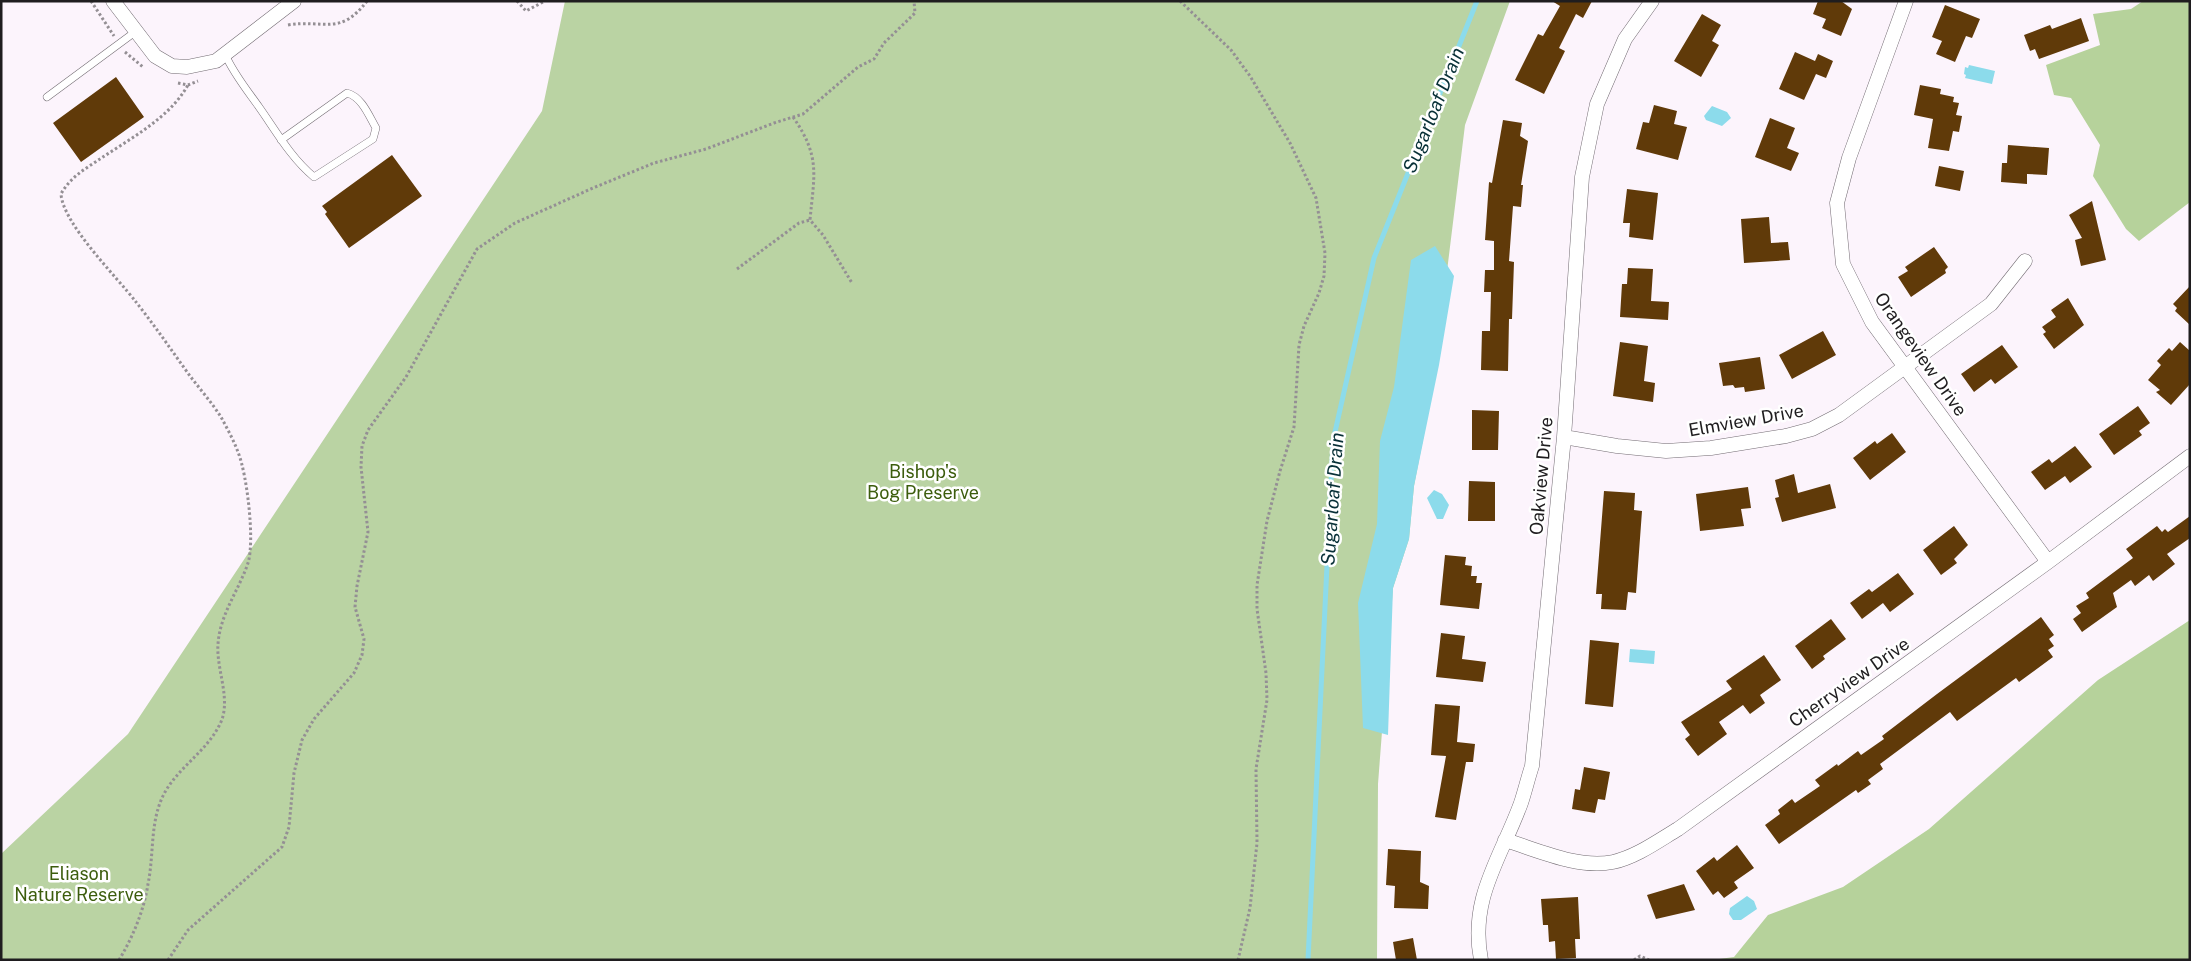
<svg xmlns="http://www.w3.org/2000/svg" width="2191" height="961" viewBox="0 0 2191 961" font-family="'Public Sans',sans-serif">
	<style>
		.green { fill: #bad3a3 }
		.forest { fill: #b6d29b }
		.water { fill: #8cdbeb }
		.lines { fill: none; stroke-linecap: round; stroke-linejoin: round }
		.stream { stroke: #8cdbeb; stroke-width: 5 }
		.building { fill: #603a09 }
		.lane-casing { stroke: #736c73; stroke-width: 8 }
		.street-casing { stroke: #736c73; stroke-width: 15 }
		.path { stroke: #948f94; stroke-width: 3; stroke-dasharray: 2.5 2.5; stroke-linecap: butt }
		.lane { stroke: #fff; stroke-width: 7 }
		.street { stroke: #fff; stroke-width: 14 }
		.labels { text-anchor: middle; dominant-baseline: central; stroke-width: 5; stroke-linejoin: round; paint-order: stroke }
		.street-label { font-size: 18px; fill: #1f1d1f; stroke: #fff }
		.park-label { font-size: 18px; fill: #3c5d0d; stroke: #fff }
		.water-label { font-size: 19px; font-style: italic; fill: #083037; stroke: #fff }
	</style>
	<rect width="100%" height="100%" fill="#fcf4fc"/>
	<path class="green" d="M565,1H1510L1465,125L1432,393L1414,486L1409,539L1393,588L1378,784L1377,960H1V854L128,734L542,111Z"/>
	<path class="forest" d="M2143,1H2190V202L2139,241L2126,229L2093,176L2100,145L2071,98L2054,95L2046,65L2100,45L2093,14L2131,9Z
		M2190,620V960H1712L1734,957L1768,915L1843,887L1929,829L2098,680Z"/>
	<path class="water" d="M1969,65L1995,71L1992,84L1965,78L1966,75L1964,74L1965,67L1968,68Z
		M1712,106L1727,112L1731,118L1722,126L1706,120L1704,116Z
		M1435,246L1454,276L1439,365L1414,486L1409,539L1393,588L1388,735L1363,728L1358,603L1377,524L1380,441L1394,387L1411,260Z
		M1434,490L1442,494L1449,505L1443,519H1437L1427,498Z
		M1630,649L1655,651L1654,664L1629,662Z
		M1747,896L1754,901L1757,909L1741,920H1733L1729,914L1730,908Z"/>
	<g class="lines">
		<path class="stream" d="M1308,960L1333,441L1374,258L1477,1"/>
	</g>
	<path class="building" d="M1552,1H1592L1583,18L1576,14L1559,48L1565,51L1544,94L1515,80L1538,34L1543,36L1560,6Z
		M1818,1H1841L1852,9L1841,36L1822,28L1826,19L1813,14Z
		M1945,5L1980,19L1972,38L1966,36L1955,62L1936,54L1942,41L1932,37Z
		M1702,14L1721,25L1712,41L1719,45L1701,77L1674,61Z
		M2081,18L2089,41L2039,59L2035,49L2030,51L2024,35L2050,25L2052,29Z
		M1795,52L1815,61L1818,54L1833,61L1826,78L1816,74L1804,100L1779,89Z
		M116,77L144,117L81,162L53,123Z
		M1920,85L1941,89L1940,94L1954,97L1953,102L1959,103L1956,115L1962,116L1959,132L1953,131L1949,151L1928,148L1933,119L1914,115Z
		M1654,105L1677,111L1674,124L1687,127L1678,160L1636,149L1643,122L1649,123Z
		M1770,118L1795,128L1787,148L1799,153L1791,171L1755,157Z
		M1503,120L1522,123L1520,136L1528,141L1521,185H1523L1521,207L1513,206L1509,261L1514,262L1512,319H1509L1508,371L1481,370L1482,331H1490L1491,292H1484L1485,270H1494V241L1485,240L1489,182L1492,183Z
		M2008,145L2049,148L2047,175L2027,174V184L2001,182L2002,163H2007Z
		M392,155L422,196L349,248L325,214L327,212L322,206Z
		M1939,166L1964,171L1960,191L1935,186Z
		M1627,189L1658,193L1653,240L1629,237L1630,223H1623Z
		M2092,201L2106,260L2081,266L2075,240L2082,238L2069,215Z
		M1769,217L1771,243L1788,242L1790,260L1744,263L1741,219Z
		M1934,247L1948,267L1945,270L1946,273L1911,297L1898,277L1908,271L1905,267Z
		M1628,268L1653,269L1651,301L1669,302L1668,320L1620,317L1622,284H1627Z
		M2190,286V325L2175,311L2177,308L2173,304Z
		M2068,298L2084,325L2054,349L2043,334L2046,332L2042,327L2056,317L2051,310Z
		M1823,331L1836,355L1792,379L1779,355Z
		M1620,342L1648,346L1644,381L1655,383L1653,402L1613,396Z
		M2180,342L2190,351V384L2171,405L2156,392L2160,390L2148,380L2161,365L2157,361L2169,348L2172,351Z
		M2002,345L2018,367L1995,384L1991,379L1974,392L1961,374Z
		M1760,357L1765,389L1745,392L1744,387L1735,388L1733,385L1723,386L1719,363Z
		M2138,406L2150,423L2139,431L2142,435L2114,455L2099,434Z
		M1472,410L1499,411L1498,450H1472Z
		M1892,433L1906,452L1870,480L1853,458L1875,441L1877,444Z
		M2075,446L2092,467L2070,483L2065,476L2045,490L2031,472L2049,459L2052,463Z
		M1794,474L1798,493L1830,484L1836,508L1782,522L1775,498L1779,497L1775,480Z
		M1469,481L1495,482V521H1468Z
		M1748,487L1751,508L1741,509L1744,526L1700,531L1696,494Z
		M1604,491L1635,493L1634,510L1642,511L1636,593L1628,592L1626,610L1601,609L1602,594H1596Z
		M2190,516V538L2167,554L2175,564L2153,581L2149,575L2135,586L2131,580L2113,593L2117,607L2082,632L2073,619L2081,613L2076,606L2089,598L2086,593L2133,558L2126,549L2157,526L2162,532L2165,529L2168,532Z
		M1954,526L1968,545L1954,559L1957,563L1941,575L1923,550Z
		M1445,555L1466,557L1465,565L1472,566L1471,576H1477L1476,583H1482L1479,609L1440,605Z
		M1898,573L1914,594L1890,612L1883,603L1862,619L1850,603L1869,589L1872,592Z
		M2041,617L2054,635L2049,639L2054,646L2048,650L2053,657L2019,682L2016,678L1957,721L1950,712L1880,764L1883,769L1868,780L1871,784L1858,793L1856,790L1779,844L1765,825L1780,814L1778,810L1792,799L1795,803L1820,786L1815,780L1837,764L1838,766L1858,751L1861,755L1884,739L1882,736L1937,694Z
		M1831,619L1846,639L1823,656L1825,659L1812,669L1795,646Z
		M1441,633L1465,636L1462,659L1486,662L1483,682L1436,677Z
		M1590,640L1619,643L1613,707L1585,704Z
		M1764,655L1781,680L1760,695L1765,703L1750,714L1743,705L1719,722L1727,734L1698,756L1685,739L1690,735L1681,722L1732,689L1726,681Z
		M1435,704L1460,706L1457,742L1475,744L1473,762H1466L1456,820L1435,817L1446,756L1431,755Z
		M1584,767L1610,772L1605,800L1598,799L1595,813L1572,809L1575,789L1580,790Z
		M1737,845L1754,868L1734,882L1738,888L1724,898L1718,891L1713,895L1696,871L1714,857L1717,861Z
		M1388,849L1421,851L1420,882L1429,886L1428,909L1394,908L1395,886L1386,885Z
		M1684,884L1695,910L1656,919L1647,895Z
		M1578,897L1580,939H1575L1576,958L1556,959L1555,941L1549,942L1548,925H1543L1541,899Z
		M1413,938L1417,960H1396L1393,942Z"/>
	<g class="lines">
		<defs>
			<path id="lane" d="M225,54C233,73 247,90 259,107C276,131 291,158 314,177L373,139L376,128C369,116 362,97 347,93L281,140
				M47,97L135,32"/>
			<path id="street" d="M113,1L155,56L172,66L187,67L216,61L294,1
				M1906,1L1849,158L1837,203L1843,264L1872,322L2048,562
				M1564,437L1617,446L1666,451L1711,448L1786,436L1812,429L1839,415L1991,304L2025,261
				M1505,840C1538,850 1578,869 1613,862C1636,857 1658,841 1678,829L2048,562L2190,456
				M1481,960C1469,898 1501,858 1521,803C1525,791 1528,778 1532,766L1564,437L1582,177L1597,104L1625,39L1652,1"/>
		</defs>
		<use href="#lane" class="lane-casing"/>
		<use href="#street" class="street-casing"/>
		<path class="path" d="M91,1L114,36
			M517,1L526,11L545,1
			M1180,1L1231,50L1250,76L1290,143L1316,198L1325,253L1324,276L1319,293L1304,326L1299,345L1294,427L1280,471L1267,521L1257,585V609L1266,673L1267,700L1256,769L1257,843L1250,908L1238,960
			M288,25C323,19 340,37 367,1
			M125,52L143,67
			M178,83L188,85L198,81
			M793,117C821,157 814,175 810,220L823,235L852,283
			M737,269L799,223L810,220
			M119,960C133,937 144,910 148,884C154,855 150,825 162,798C175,769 206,753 220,724C232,700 216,670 218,644C220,614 239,590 248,563C255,541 247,474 238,452C234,441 227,428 221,417C212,403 200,389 190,376C172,351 155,326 136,302C117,277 63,224 61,194C69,179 83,170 97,161C129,139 169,119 188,85
			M168,960L188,930L282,847L289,827L294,773L302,740L314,719L354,673L362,655L364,639L355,607L357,586L368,532L361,467L362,446L368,430L406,377L477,249L515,223L593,188L654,163L706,149L774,123L803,114L858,67L874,59L884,43L915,13L914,1
			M1634,960L1640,956L1649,960"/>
		<use href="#lane" class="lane"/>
		<use href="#street" class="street"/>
	</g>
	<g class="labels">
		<g class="street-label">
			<text transform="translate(1921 354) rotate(55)">Orangeview Drive</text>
			<text transform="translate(1746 420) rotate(-10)">Elmview Drive</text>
			<text transform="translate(1541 476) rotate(-85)">Oakview Drive</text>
			<text transform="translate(1849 682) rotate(-35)">Cherryview Drive</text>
		</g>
		<g class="park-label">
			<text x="923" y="471">Bishop's<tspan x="923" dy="21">Bog Preserve</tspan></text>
			<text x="79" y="873">Eliason<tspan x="79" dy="21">Nature Reserve</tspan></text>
		</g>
		<g class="water-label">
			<text transform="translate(1433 110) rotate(-68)">Sugarloaf Drain</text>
			<text transform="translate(1332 499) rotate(-86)">Sugarloaf Drain</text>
		</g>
	</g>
	<rect width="2191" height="961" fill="none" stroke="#1f1d1f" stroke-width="5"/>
</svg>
